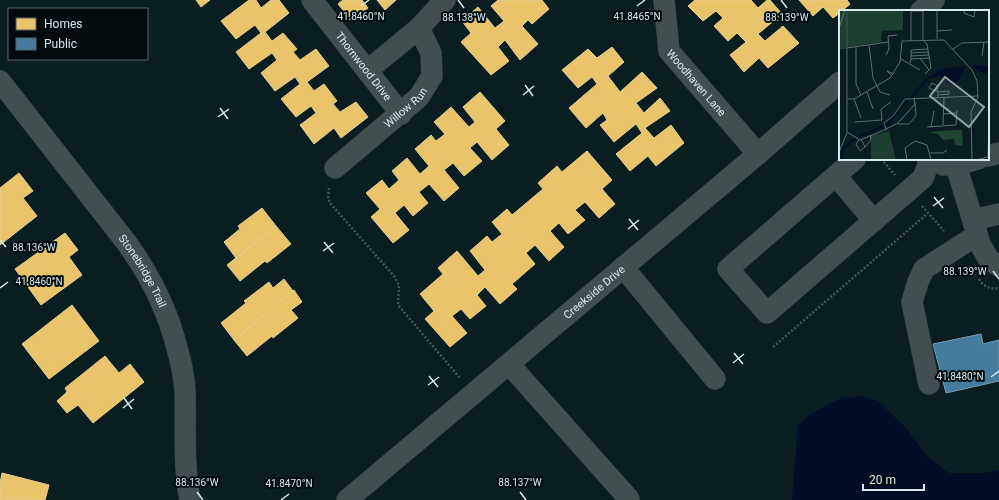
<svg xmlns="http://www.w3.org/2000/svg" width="999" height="500" viewBox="0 0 999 500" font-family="Roboto,sans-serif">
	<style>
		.water { fill: #020e27 }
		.homes { fill: #e9c46a; stroke: #e3cf91 }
		.public { fill: #457b9d; stroke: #709cb5 }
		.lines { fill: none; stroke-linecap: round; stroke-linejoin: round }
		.minor-casing { stroke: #2c383a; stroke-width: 22 }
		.path { stroke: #475456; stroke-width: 2.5; stroke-dasharray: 2 2; stroke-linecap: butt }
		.minor { stroke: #414f51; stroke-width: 21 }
		.ticks { fill: none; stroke: #d6eaed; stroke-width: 1.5 }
		.labels { text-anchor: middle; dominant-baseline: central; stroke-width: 4; stroke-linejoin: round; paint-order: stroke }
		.street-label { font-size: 11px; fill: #d6eaed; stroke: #010b0d }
		.inset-river { fill: none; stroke: #020e27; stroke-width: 2 }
		.inset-road { fill: none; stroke: #5c6f72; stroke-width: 1 }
		.view { fill: #8fa2a5; fill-opacity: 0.15; stroke: #8fa2a5; stroke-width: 2 }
		.inset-edge { fill: none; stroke: #d6eaed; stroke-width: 2 }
		.ticks-label { font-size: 10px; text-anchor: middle; fill: #d6eaed; stroke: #010b0d; stroke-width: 4; stroke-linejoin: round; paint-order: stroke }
	</style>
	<rect width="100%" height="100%" fill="#0a1d20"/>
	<path class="water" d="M861,396L878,401L907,429L927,456L949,473H985L999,470V500H792L798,425L809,415L841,398Z"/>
	<path class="homes" d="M196,0H210L201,7Z
		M249,0H256L261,8L271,0H279L289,13L265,32L272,41L283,33L297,49L293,52L300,60L316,49L329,66L307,82L314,91L324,84L337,101L333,104L340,112L356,102L368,117L341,138L334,128L314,144L300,125L316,113L311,106L296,117L281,99L300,84L295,77L275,91L261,73L277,60L272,53L249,69L236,52L261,33L255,25L236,39L221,21Z
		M343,0H362L368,8L352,21L338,4Z
		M377,0H396L385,10Z
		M498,0H542L549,9L532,24L528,20L522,26L538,44L520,60L505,40L498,47L509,61L491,75L461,42L471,33L462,21L478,7L495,28L504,21L491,6Z
		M695,0H751L758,8L767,0H770L782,14L758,34L765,41L783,26L799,43L768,68L759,58L744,72L730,55L746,42L737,33L728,41L714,26L723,18L716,11L703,21L688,6Z
		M799,0H847L850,4L842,11H840V13L833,18L823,7L813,16Z
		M612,47L624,62L608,76L620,92L642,72L657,88L636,103L644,113L660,98L670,111L645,128L654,138L671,125L684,143L656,166L648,156L630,171L616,154L642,133L636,124L614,142L600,125L607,120L603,113L586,128L569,108L597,84L592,77L578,88L562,70L588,49L597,58Z
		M480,92L505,121L496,129L509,145L492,160L477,142L470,148L482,161L464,176L453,163L444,170L459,188L444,201L429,184L419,192L428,203L413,216L404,205L395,213L409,230L393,243L371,217L380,209L366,193L382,180L389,189L399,180L392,171L407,158L420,174L429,166L415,149L431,135L436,141L445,134L434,122L451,107L469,127L475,122L463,107Z
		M587,151L612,180L602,189L615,204L599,218L585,202L575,210L585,220L568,234L559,223L550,231L564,247L549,261L535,245L526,253L535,264L512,284L517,289L500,304L485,287L477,295L486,306L470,319L461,309L452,316L467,333L450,347L425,319L434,311L420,294L443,274L438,268L457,251L478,276L485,270L470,251L487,236L492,242L502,234L492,222L507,209L512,215L543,189L538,183L557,166L562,172Z
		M19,173L33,191L23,198L37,216L0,245V188Z
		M262,208L276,226L236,258L224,242L240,229L238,226Z
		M276,226L291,244L267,263L265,261L240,281L227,265Z
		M65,233L78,250L69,257L82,275L41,305L15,269Z
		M284,279L293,291L234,340L221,323L246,303L244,301L269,282L273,288Z
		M294,290L302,302L291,310L298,318L273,338L272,336L247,356L234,340Z
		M72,305L99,341L49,379L22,344Z
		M105,356L119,373L130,364L144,382L93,423L78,405L67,413L57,401L67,392L65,388Z
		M2,473L49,485L45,500H0V483Z"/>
	<path class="public" d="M981,334L983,344L999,340V381L946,393L933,344Z"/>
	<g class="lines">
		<defs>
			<g id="minor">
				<path id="s1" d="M312,0L401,114"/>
				<path id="s2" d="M664,0L669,51L758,154"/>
				<path d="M921,11L934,0"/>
				<path d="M368,70L419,28L445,0"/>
				<path id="s3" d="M0,81L126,242C150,275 167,308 177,348C181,362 184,376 185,390C186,427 183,464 190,500"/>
				<path d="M988,156L999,153"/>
				<path d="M855,159L728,269L767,313L923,178L928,165V159"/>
				<path d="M943,165H956L978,159"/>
				<path d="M956,165L980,244L989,260L999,266"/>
				<path id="s4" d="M335,168L419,97L432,76L431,53L419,28"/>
				<path d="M836,176L874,221"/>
				<path d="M973,220L999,214"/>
				<path d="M623,267L715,379"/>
				<path d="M509,364L629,499"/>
				<path d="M929,384L912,302L918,282L924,269L977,235"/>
				<path id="s5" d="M347,500L758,154L840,82"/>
			</g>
		</defs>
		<use href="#minor" class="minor-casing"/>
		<path class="path" d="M881,159L895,175
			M329,188L328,198L330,203L394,276L399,285L398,305L460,378
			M922,206L944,231
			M979,279C983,286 990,290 999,288
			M773,347L928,213"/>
		<use href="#minor" class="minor"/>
	</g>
	<path class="ticks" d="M458,0L464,8M781,0L787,8M361,6L369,0M637,6L645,0M525,85L533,96M523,95L534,86M220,108L228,119M218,117L229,109M934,197L943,208M933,206L944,198M629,219L638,230M628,229L639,220M0,240L6,247M324,242L333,253M323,251L334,243M993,271L999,279M0,288L8,282M734,353L743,364M733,363L744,354M429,376L438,387M991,377L999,371M428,385L439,377M124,398L132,409M123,408L134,399M197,492L203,500M520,492L526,500M281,500L289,494"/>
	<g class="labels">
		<g class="street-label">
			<text stroke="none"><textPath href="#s1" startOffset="84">Thornwood Drive</textPath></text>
			<text stroke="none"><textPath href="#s2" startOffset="93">Woodhaven Lane</textPath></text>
			<text stroke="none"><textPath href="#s4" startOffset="93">Willow Run</textPath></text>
			<text stroke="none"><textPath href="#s3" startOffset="238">Stonebridge Trail</textPath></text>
			<text stroke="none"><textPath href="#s5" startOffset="323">Creekside Drive</textPath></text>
		</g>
	</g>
	<g transform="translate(839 10)">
		<rect width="150" height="150" fill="#0a1d20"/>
		<path d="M0,0H7V39H0ZM9,0H64V20L43,21L42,32L9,37ZM50,121L57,150H32V126Z" fill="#1c4030"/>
		<path d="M116,120H123L124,136L116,135L115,129L104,130L99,124L89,122Z" fill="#1d4532"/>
		<path d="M150,55L149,66L134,57V56ZM127,56L120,70L112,76L102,66L88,69L102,59Z" fill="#020e27"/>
		<path class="inset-river" d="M72,88L88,69M19,127L49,114L69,90M2,150L4,138L16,129"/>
		<path class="inset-road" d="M98,0V29M125,0V3L135,7L136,0M0,18L6,0M98,21L113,20M72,31V1H84V30L88,34L92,58L86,64M30,35L34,68L41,82L51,85M17,37V74L22,85M8,38L49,32M114,39L123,33L150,32M72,43L89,42M47,45L50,39L49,26L58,25M72,46L90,45M143,46L145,32M81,48L90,60M62,49L81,60M72,49V40L89,39M71,53L72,49L90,48M53,66L48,61L55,64M98,81L99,76L93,73L90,78L99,82M28,82L34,99M99,85L110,84V81L99,82V88M75,88L76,94L59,113L47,119L45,113L55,105L66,89H69L90,88L139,86M8,89H15L51,68L61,52L63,31L105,30L133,60L138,71L139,87L132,102L133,150M15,89L22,108M105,104L117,103M43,110L42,99L52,92M16,112L43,110M59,114H70L77,106L76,93M104,115L105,88M88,117L117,115L118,100M92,117L95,101M8,122L21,130L48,119M22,129L26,137L32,130L31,125M20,130L17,134L21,141L26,137M0,142L8,123V0M91,143H104L108,140M149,147L150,111M68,150L66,138L76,131L88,135L92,150M137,150L149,147"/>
		<path class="view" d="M106,67L145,97L130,117L91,86Z"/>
		<rect width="150" height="150" class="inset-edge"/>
	</g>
	<g class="ticks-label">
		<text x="361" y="20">41.8460°N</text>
		<text x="637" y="20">41.8465°N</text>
		<text x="464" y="21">88.138°W</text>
		<text x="787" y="21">88.139°W</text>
		<text x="34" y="251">88.136°W</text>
		<text x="965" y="275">88.139°W</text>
		<text x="39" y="285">41.8460°N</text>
		<text x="960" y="380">41.8480°N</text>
		<text x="197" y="486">88.136°W</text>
		<text x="520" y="486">88.137°W</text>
		<text x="289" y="487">41.8470°N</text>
	</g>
	<rect x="8" y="8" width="140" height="52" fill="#010b0d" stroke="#566467"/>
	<rect x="16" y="18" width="20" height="12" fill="#e9c46a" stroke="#566467"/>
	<text x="44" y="28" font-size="12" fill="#d6eaed">Homes</text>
	<rect x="16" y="38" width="20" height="12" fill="#457b9d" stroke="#566467"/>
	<text x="44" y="48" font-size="12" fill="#d6eaed">Public</text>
	<path d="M863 484v6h61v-6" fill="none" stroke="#d6eaed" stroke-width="2"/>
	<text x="869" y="484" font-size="12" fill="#d6eaed" stroke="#010b0d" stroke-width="3" paint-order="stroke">20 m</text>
</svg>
